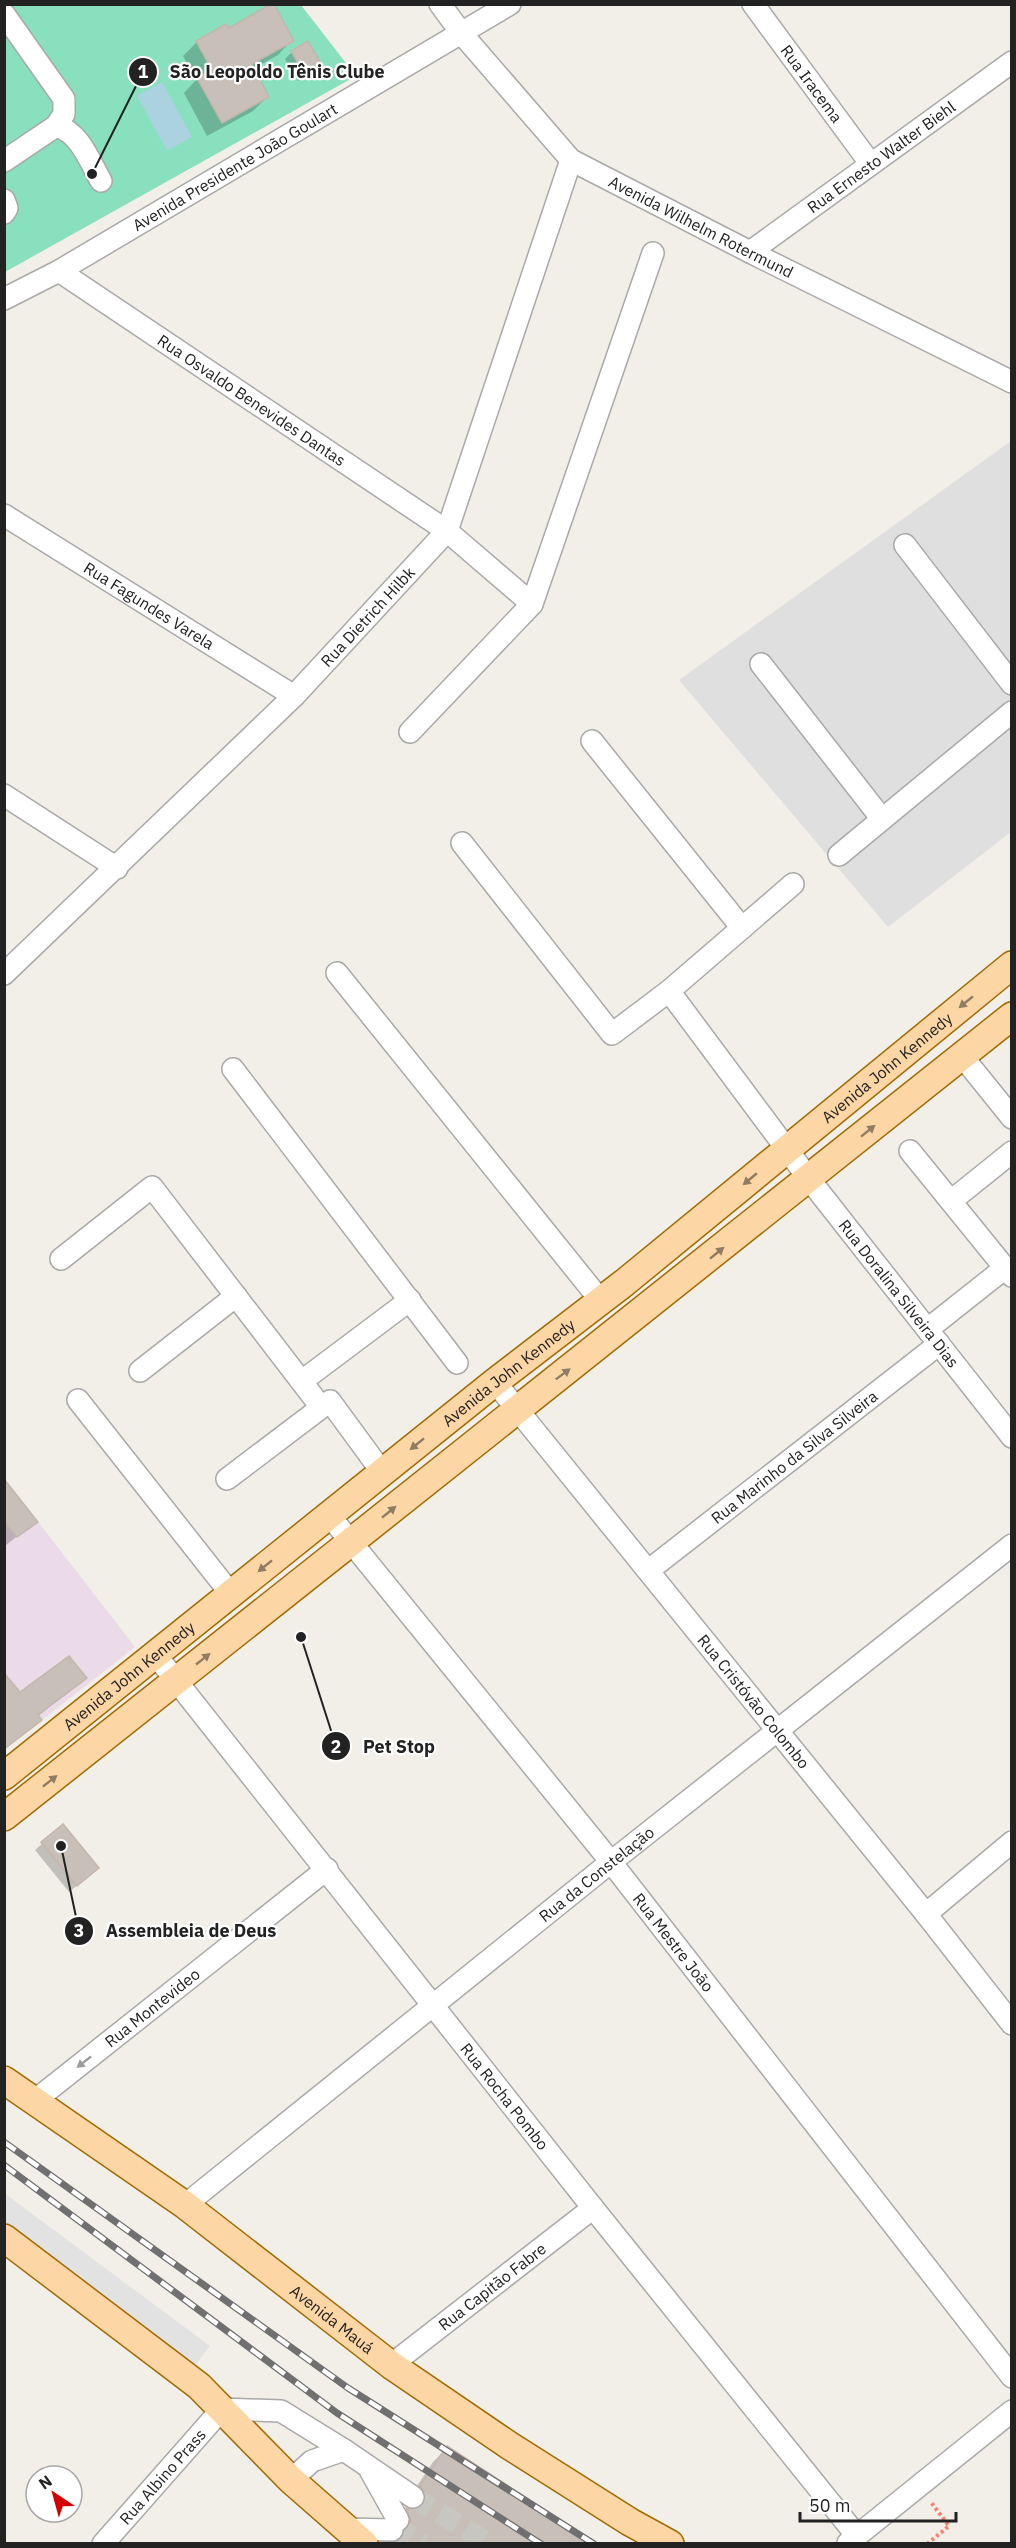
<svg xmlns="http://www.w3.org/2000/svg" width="1016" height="2548" viewBox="0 0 1016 2548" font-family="'IBM Plex Sans',sans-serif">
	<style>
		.residential { fill: #e0dfdf }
		.industrial { fill: #ebdbe8 }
		.pitch { fill: #88e0be }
		.parking { fill: #e2e2e2 }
		.water { fill: #aad3df }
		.shadow { fill: #0003 }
		.building { fill: #c7bfb8; stroke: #c4b6ab; stroke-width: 1.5 }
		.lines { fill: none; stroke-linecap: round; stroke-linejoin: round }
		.minor-tunnel { stroke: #c8c6c1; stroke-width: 21; stroke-dasharray: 21 10; stroke-linecap: butt }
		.minor-casing { stroke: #a9a9a9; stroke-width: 24 }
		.major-casing { stroke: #a06b00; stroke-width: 30 }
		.path { stroke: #fa8072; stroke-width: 4; stroke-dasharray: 3 3; stroke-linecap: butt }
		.minor { stroke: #fff; stroke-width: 21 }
		.major { stroke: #fcd6a4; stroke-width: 27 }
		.rail-casing { stroke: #707070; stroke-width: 7 }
		.rail { stroke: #fff; stroke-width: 4.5; stroke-dasharray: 14; stroke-linecap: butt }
		.oneway { fill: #8f7c63 }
		.oneway2 { fill: #9c9c9c }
		.labels { text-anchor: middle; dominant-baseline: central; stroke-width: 4.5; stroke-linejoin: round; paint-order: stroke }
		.street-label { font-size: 16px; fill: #222; stroke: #fff }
		.leader { fill: none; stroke: #222; stroke-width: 2 }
		.callout-dot { fill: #222; stroke: #fff; stroke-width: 2 }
		.mark-label { font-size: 18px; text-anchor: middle; font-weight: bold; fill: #fff }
		.callout-label { font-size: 18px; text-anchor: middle; font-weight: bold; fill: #222; stroke: #fff; stroke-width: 4.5; stroke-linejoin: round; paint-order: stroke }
	</style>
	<rect width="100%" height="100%" fill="#f2efe9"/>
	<path class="residential" d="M1011,441V832L888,927L679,680Z"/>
	<path class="industrial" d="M5,1479L135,1647L5,1749Z"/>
	<path class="pitch" d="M5,5H301L356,76L5,272Z"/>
	<path class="parking" d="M4,2193L210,2346L194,2366L5,2224Z"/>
	<path class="water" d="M162,82L192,137L167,151L137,96Z"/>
	<path class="shadow" d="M228,30L292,40L278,55L253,69L268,96L253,111L207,136L184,93L196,80L183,56L197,42Z
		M292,52L321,64L298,81L285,59Z
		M4,1481L36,1521L5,1546L4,1545Z
		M4,1675L20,1694L85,1678L37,1717L40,1720L4,1750Z
		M62,1826L90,1875L69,1892L35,1850Z
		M447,2448L594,2544L395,2542L397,2535L393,2523L407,2509L411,2510L407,2501L433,2462Z"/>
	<path class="building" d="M271,4H274L294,41L252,64L269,97L222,123L197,78L212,70L196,41L226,24L229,28Z
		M308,41L322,65L305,75L291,51Z
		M4,1479L38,1522L17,1537L4,1522Z
		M69,1656L87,1678L38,1715L42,1720L4,1749V1673L20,1692Z
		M63,1824L99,1868L77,1886L41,1842Z
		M447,2446L597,2544H383L398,2541L403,2537L411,2521L406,2508L418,2509L424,2504L425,2492L420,2486Z"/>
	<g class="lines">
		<path class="minor-tunnel" d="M413,2497L490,2544
			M392,2530L405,2532L423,2544"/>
		<defs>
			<g id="minor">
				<path id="s1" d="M440,4L462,34L571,160L750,252L1012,382"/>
				<path id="s2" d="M753,4L870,163"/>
				<path d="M4,14L64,99V114L56,126L4,161"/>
				<path d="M56,126C80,132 90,162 101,181"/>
				<path d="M4,200L7,208L4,213"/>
				<path id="s3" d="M750,252L1012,62"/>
				<path id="s4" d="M59,271L447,531L532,604"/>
				<path id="s5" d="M4,299L59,271L510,4"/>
				<path id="s6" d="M4,515L294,696"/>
				<path d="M905,545L1012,684"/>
				<path d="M761,664L882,819"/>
				<path d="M410,732L532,604L653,253"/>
				<path d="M592,741L742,928"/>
				<path d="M4,795L117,868"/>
				<path d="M462,843L612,1034L669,991L793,884"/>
				<path d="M839,855L1012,712"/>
				<path d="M337,973L601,1301"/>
				<path id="s7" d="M4,974L294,696L447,531L571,160"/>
				<path id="s8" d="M669,991L809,1179L1012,1437"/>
				<path d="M962,1056L1012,1118"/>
				<path d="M233,1069L457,1363"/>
				<path d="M910,1151L1005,1268"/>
				<path d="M951,1201L1012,1152"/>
				<path d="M61,1259L152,1187L321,1407"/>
				<path d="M928,1329L1005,1268L1012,1276"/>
				<path d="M140,1371L236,1296"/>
				<path d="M302,1381L410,1300"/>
				<path id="s9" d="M495,1382L926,1914L1012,2024"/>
				<path d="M78,1400L231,1594"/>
				<path d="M227,1479L330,1401L382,1472"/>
				<path id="s10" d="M329,1515L611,1862L1012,2377"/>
				<path id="s11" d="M649,1570L939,1344"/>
				<path id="s12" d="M155,1654L593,2208L857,2536"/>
				<path d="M926,1914L1012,1842"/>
				<path id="s13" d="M33,2102L327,1869"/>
				<path id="s14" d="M185,2205L611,1862L1012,1545"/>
				<path id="s15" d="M391,2365L593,2208"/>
				<path d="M370,2470L398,2520"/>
				<path d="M291,2480L312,2461L344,2450"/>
				<path d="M346,2529L392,2530"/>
				<path d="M848,2543L1012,2411"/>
				<path id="s16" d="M103,2544L222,2409L281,2411L344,2450L413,2497"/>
			</g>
			<g id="major">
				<path id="s17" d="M4,1776L495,1382L624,1283L1012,965"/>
				<path d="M4,1817C340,1550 677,1285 1012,1016"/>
				<path id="s18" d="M4,2080L185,2205L391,2365L510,2446L630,2522L670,2544"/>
				<path d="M4,2238L199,2386L291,2480L364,2544"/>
			</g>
		</defs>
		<use href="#minor" class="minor-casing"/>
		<use href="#major" class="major-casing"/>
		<path class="path" d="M927,2544L949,2526L930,2501"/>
		<use href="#minor" class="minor"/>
		<use href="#major" class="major"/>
		<defs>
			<path id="rail" d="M4,2142L348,2388L594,2544
				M4,2165L337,2413L541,2544"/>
		</defs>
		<use href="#rail" class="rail-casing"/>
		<use href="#rail" class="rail"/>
	</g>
	<defs><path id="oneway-solid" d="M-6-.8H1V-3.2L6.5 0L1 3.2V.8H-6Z" transform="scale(1.5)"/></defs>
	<g class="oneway">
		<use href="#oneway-solid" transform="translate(966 1002) rotate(141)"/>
		<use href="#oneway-solid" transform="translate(868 1131) rotate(-39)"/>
		<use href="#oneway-solid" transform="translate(750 1179) rotate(140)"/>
		<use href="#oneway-solid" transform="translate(717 1253) rotate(-39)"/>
		<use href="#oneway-solid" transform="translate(563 1374) rotate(-37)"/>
		<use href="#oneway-solid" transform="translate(417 1444) rotate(141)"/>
		<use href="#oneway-solid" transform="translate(389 1512) rotate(-39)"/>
		<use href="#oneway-solid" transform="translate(265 1566) rotate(141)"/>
		<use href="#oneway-solid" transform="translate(203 1659) rotate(-38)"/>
		<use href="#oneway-solid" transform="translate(50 1781) rotate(-38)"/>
	</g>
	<use class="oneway2" href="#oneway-solid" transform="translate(84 2062) rotate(142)"/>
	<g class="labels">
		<g class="street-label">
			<text stroke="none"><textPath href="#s2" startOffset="99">Rua Iracema</textPath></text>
			<text stroke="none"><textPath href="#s3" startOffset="162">Rua Ernesto Walter Biehl</textPath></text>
			<text stroke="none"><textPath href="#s5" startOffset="266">Avenida Presidente João Goulart</textPath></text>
			<text stroke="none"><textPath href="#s1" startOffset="350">Avenida Wilhelm Rotermund</textPath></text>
			<text stroke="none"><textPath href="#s4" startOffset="232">Rua Osvaldo Benevides Dantas</textPath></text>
			<text stroke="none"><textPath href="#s6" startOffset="171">Rua Fagundes Varela</textPath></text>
			<text stroke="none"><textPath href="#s7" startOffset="510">Rua Dietrich Hilbk</textPath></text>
			<text stroke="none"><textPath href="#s17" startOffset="1132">Avenida John Kennedy</textPath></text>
			<text stroke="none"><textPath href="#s8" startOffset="380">Rua Doralina Silveira Dias</textPath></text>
			<text stroke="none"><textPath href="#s17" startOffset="646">Avenida John Kennedy</textPath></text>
			<text stroke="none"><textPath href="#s11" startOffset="184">Rua Marinho da Silva Silveira</textPath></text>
			<text stroke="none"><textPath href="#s17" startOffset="160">Avenida John Kennedy</textPath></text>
			<text stroke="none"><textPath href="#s9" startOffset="411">Rua Cristóvão Colombo</textPath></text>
			<text stroke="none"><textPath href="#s14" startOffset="528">Rua da Constelação</textPath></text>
			<text stroke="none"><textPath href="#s10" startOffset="549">Rua Mestre João</textPath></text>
			<text stroke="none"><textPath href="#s13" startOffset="152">Rua Montevideo</textPath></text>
			<text stroke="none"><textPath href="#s12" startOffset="564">Rua Rocha Pombo</textPath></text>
			<text stroke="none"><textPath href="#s15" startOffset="128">Rua Capitão Fabre</textPath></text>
			<text stroke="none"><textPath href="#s18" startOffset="406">Avenida Mauá</textPath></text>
			<text stroke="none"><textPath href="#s16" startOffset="90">Rua Albino Prass</textPath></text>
		</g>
	</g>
	<path class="leader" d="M92 174L143 72M301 1637L336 1746M61 1846L79 1931"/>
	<g class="callout-dot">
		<circle cx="92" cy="174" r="6"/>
		<circle cx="301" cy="1637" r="6"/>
		<circle cx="61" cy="1846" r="6"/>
		<circle cx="143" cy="72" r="15"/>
		<circle cx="336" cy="1746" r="15"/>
		<circle cx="79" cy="1931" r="15"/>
	</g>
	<g class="mark-label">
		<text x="143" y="78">1</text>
		<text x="336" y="1753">2</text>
		<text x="79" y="1937">3</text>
	</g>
	<g class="callout-label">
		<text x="277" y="78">São Leopoldo Tênis Clube</text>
		<text x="399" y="1753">Pet Stop</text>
		<text x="191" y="1937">Assembleia de Deus</text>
	</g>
	<rect width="1016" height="2548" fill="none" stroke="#222222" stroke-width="12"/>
	<g transform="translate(54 2494) rotate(324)"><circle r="28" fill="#ffffff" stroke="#a7a7a7" stroke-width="1.5"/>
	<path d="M0-4.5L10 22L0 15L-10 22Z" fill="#d40000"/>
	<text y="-9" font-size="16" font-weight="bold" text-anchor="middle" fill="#222222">N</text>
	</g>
	<path d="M800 2512v9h156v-9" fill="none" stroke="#222222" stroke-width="3"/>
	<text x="809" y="2512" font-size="18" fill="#222222" stroke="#ffffff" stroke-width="4.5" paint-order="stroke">50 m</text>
</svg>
